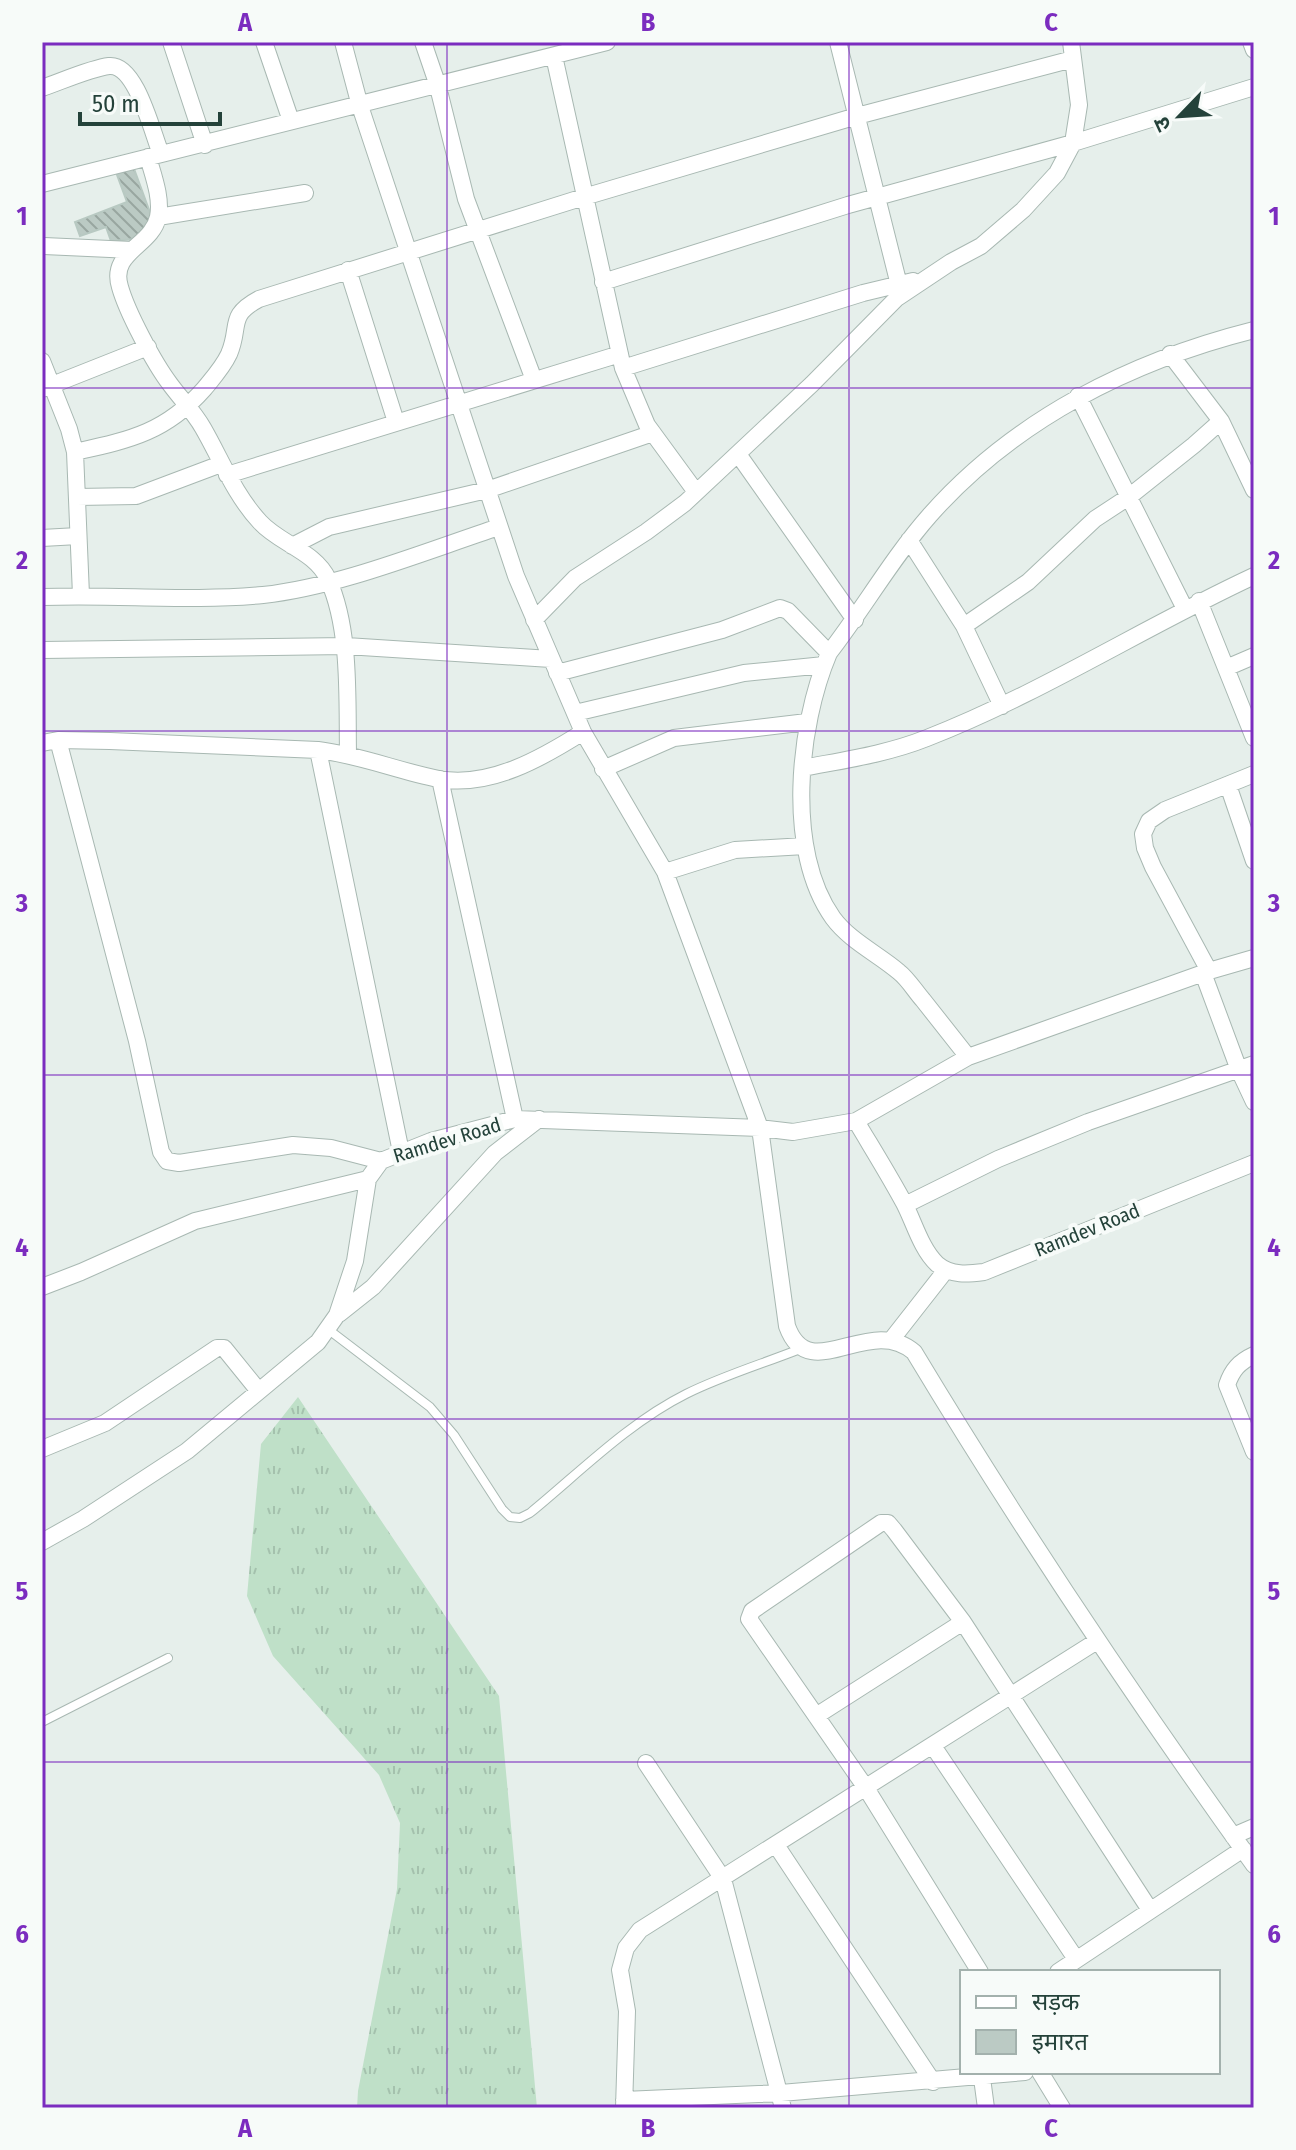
<svg xmlns="http://www.w3.org/2000/svg" width="1296" height="2150" viewBox="0 0 1296 2150" font-family="'Fira Sans Condensed','Noto Sans Devanagari',sans-serif">
	<style>
		.grass { fill: url(#grass-tufts) }
		.building { fill: url(#building-back-hatch); stroke: #b8c9c2; stroke-width: 2 }
		.lines { fill: none; stroke-linecap: round; stroke-linejoin: round }
		.lane-casing { stroke: #a8b8b2; stroke-width: 10 }
		.street-casing { stroke: #a8b8b2; stroke-width: 18 }
		.lane { stroke: #fff; stroke-width: 8 }
		.street { stroke: #fff; stroke-width: 16 }
		.grid { fill: none; stroke: #7b2cbf; stroke-width: 2; stroke-opacity: 0.55 }
		.labels { text-anchor: middle; dominant-baseline: central; stroke-width: 8; stroke-linejoin: round; paint-order: stroke }
		.street-label { font-size: 20px; fill: #24423a; stroke: #f7fbf9 }
		.neatline { fill: none; stroke: #7b2cbf; stroke-width: 3 }
		.grid-label { font-size: 26px; text-anchor: middle; font-weight: bold; fill: #7b2cbf }
	</style>
	<defs>
		<pattern id="grass-tufts" width="24" height="20" patternUnits="userSpaceOnUse" patternTransform="scale(2)"><rect width="24" height="20" fill="#bfe0c8"/><path d="M3 7l-1-3M5 7V3M7 7l1-3M15 17l-1-3M17 17v-4M19 17l1-3" fill="none" stroke="#a4c1ad"/></pattern>
		<pattern id="building-back-hatch" width="6" height="6" patternUnits="userSpaceOnUse" patternTransform="scale(2)"><rect width="6" height="6" fill="#bbcac4"/><path d="M-1 5l2 2M0 0l6 6M5-1l2 2" fill="none" stroke="#98a6a0"/></pattern>
	</defs>
	<rect width="100%" height="100%" fill="#e6efeb"/>
	<path class="grass" d="M298,1397L499,1696L537,2108H357L358,2091L397,1889L400,1823L379,1775L273,1656L247,1596L261,1444Z"/>
	<path class="building" d="M133,166L152,218L135,239L111,241L106,227L80,236L75,222L127,202L116,172Z"/>
	<g class="lines">
		<defs>
			<path id="lane" d="M329,1330L430,1407L454,1435L502,1509L510,1517L520,1518L530,1513C579,1473 628,1423 686,1394C722,1376 762,1364 800,1349
				M42,1722L168,1658"/>
			<path id="street" d="M171,42L205,145
				M264,42L291,121
				M343,42L360,106L516,576L583,732L665,872L760,1128L787,1326C809,1388 869,1313 914,1352C1020,1528 1134,1698 1254,1865
				M423,42L437,83L466,199L534,380
				M838,42L899,285
				M1251,42L1254,50
				M554,56L623,368L647,425L696,492
				M42,88C60,82 91,68 109,66C136,63 152,132 161,154
				M148,157C153,175 162,198 158,217C152,246 109,252 120,287C127,312 154,363 170,384C181,399 194,412 203,428C221,459 234,494 260,522C280,544 315,551 328,579C351,629 347,700 348,753
				M42,184L607,42
				M158,217L305,193
				M44,246L132,250
				M348,270L396,422
				M603,282L848,205L1073,143L1254,87
				M1170,354L1221,421L1254,490
				M42,361L69,429L75,452L81,595
				M623,368L863,293L913,281
				M42,389L148,347
				M1078,396L1185,609
				M75,452C129,440 165,433 204,389C213,378 223,367 229,354C241,326 227,316 259,299L584,197L857,116L1073,59
				M738,454L855,620
				M227,475L620,354
				M77,497L136,496L221,464
				M42,538L78,536
				M909,540L964,626L1002,706
				M292,546L329,527L487,490L653,433
				M42,597C115,594 190,602 263,595C338,587 426,551 499,527
				M1199,601L1254,738
				M534,620L575,578L646,532L685,503L812,384L897,298L951,262L981,246L1023,210L1057,173L1073,143L1079,105L1071,42
				M964,626L1028,582L1095,519L1130,496L1194,445L1221,421
				M42,650L346,646L551,659
				M1226,668L1254,656
				M557,673L722,630L780,608L788,611L829,653
				M575,713L744,673L824,665
				M58,740L137,1041L161,1152L167,1161L179,1163L293,1145L331,1148L381,1161
				M42,743L58,740L110,741L318,750C360,755 398,771 439,779C490,788 542,758 583,732
				M318,750L401,1152
				M803,768C844,760 887,754 927,738C1040,694 1144,627 1254,576
				M603,769L674,738L807,722
				M440,779L515,1119
				M1228,785L1254,861
				M665,872L735,850L805,846
				M1209,971L1153,867L1145,848L1143,834L1149,821L1165,810L1254,774
				M1203,973L1239,1070L1254,1102
				M968,1057C953,1038 938,1019 923,1000C915,991 908,979 899,972C878,954 850,941 833,918C785,851 798,726 829,653C864,608 892,558 930,515C1015,419 1131,361 1254,330
				M856,1121L968,1057L1209,971L1254,958
				M905,1205L998,1159L1088,1122L1254,1064
				M42,1287L81,1272L195,1221L368,1179
				M339,1314L373,1287L495,1153L539,1119
				M892,1339L946,1270
				M1254,1355C1239,1362 1232,1370 1227,1385L1254,1452
				M42,1449L105,1423L217,1348H224L258,1390
				M42,1542L83,1519L187,1451L318,1342L337,1315L355,1261L368,1179L381,1161L431,1141L515,1119L760,1128L793,1132L856,1121C872,1148 889,1175 904,1203C914,1222 921,1249 937,1264C951,1276 968,1274 984,1272L1254,1163
				M816,1716L963,1622
				M933,1746L1076,1959
				M646,1763L723,1879L783,2108
				M1233,1836L1254,1827
				M776,1845L933,2082
				M980,1972L866,1788L749,1619L752,1611L881,1523H888L894,1530L963,1622L1150,1910
				M1058,1972L1243,1849
				M1040,2072L1062,2108
				M982,2078L986,2108
				M624,2100L781,2093L1025,2072
				M624,2108L627,2011L620,1970L626,1948L640,1930L1097,1641"/>
		</defs>
		<use href="#lane" class="lane-casing"/>
		<use href="#street" class="street-casing"/>
		<use href="#lane" class="lane"/>
		<use href="#street" class="street"/>
	</g>
	<path class="grid" d="M447,42V2108M849,42V2108M42,388H1254M42,731H1254M42,1075H1254M42,1419H1254M42,1762H1254"/>
	<g class="labels">
		<g class="street-label">
			<text transform="translate(447 1140) rotate(-17)">Ramdev Road</text>
			<text transform="translate(1087 1230) rotate(-22)">Ramdev Road</text>
		</g>
	</g>
	<rect width="1296" height="2150" fill="none" stroke="#f7fbf9" stroke-width="88"/>
	<rect x="960" y="1970" width="260" height="104" fill="#f7fbf9" stroke="#a3b1ad" stroke-width="2"/>
	<rect x="976" y="1996" width="40" height="12" fill="#ffffff" stroke="#a3b1ad" stroke-width="2"/>
	<text x="1032" y="2010" font-size="24" fill="#24423a">सड़क</text>
	<rect x="976" y="2030" width="40" height="24" fill="#bbcac4" stroke="#a3b1ad" stroke-width="2"/>
	<text x="1032" y="2050" font-size="24" fill="#24423a">इमारत</text>
	<g transform="translate(1180 116) rotate(245)" stroke="#f7fbf9" stroke-width="6" paint-order="stroke">
	<path d="M0-6L14 30L0 20L-14 30Z" fill="#24423a"/>
	<text y="-12" font-size="22" font-weight="bold" text-anchor="middle" fill="#24423a">उ</text>
	</g>
	<path d="M80 112v12h140v-12" fill="none" stroke="#24423a" stroke-width="4"/>
	<text x="92" y="112" font-size="24" fill="#24423a" stroke="#f7fbf9" stroke-width="6" paint-order="stroke">50 m</text>
	<rect x="44" y="44" width="1208" height="2062" class="neatline"/>
	<g class="grid-label">
		<text x="245" y="31">A</text>
		<text x="648" y="31">B</text>
		<text x="1051" y="31">C</text>
		<text x="22" y="225">1</text>
		<text x="1274" y="225">1</text>
		<text x="22" y="569">2</text>
		<text x="1274" y="569">2</text>
		<text x="22" y="912">3</text>
		<text x="1274" y="912">3</text>
		<text x="22" y="1256">4</text>
		<text x="1274" y="1256">4</text>
		<text x="22" y="1600">5</text>
		<text x="1274" y="1600">5</text>
		<text x="22" y="1943">6</text>
		<text x="1274" y="1943">6</text>
		<text x="245" y="2137">A</text>
		<text x="648" y="2137">B</text>
		<text x="1051" y="2137">C</text>
	</g>
</svg>
